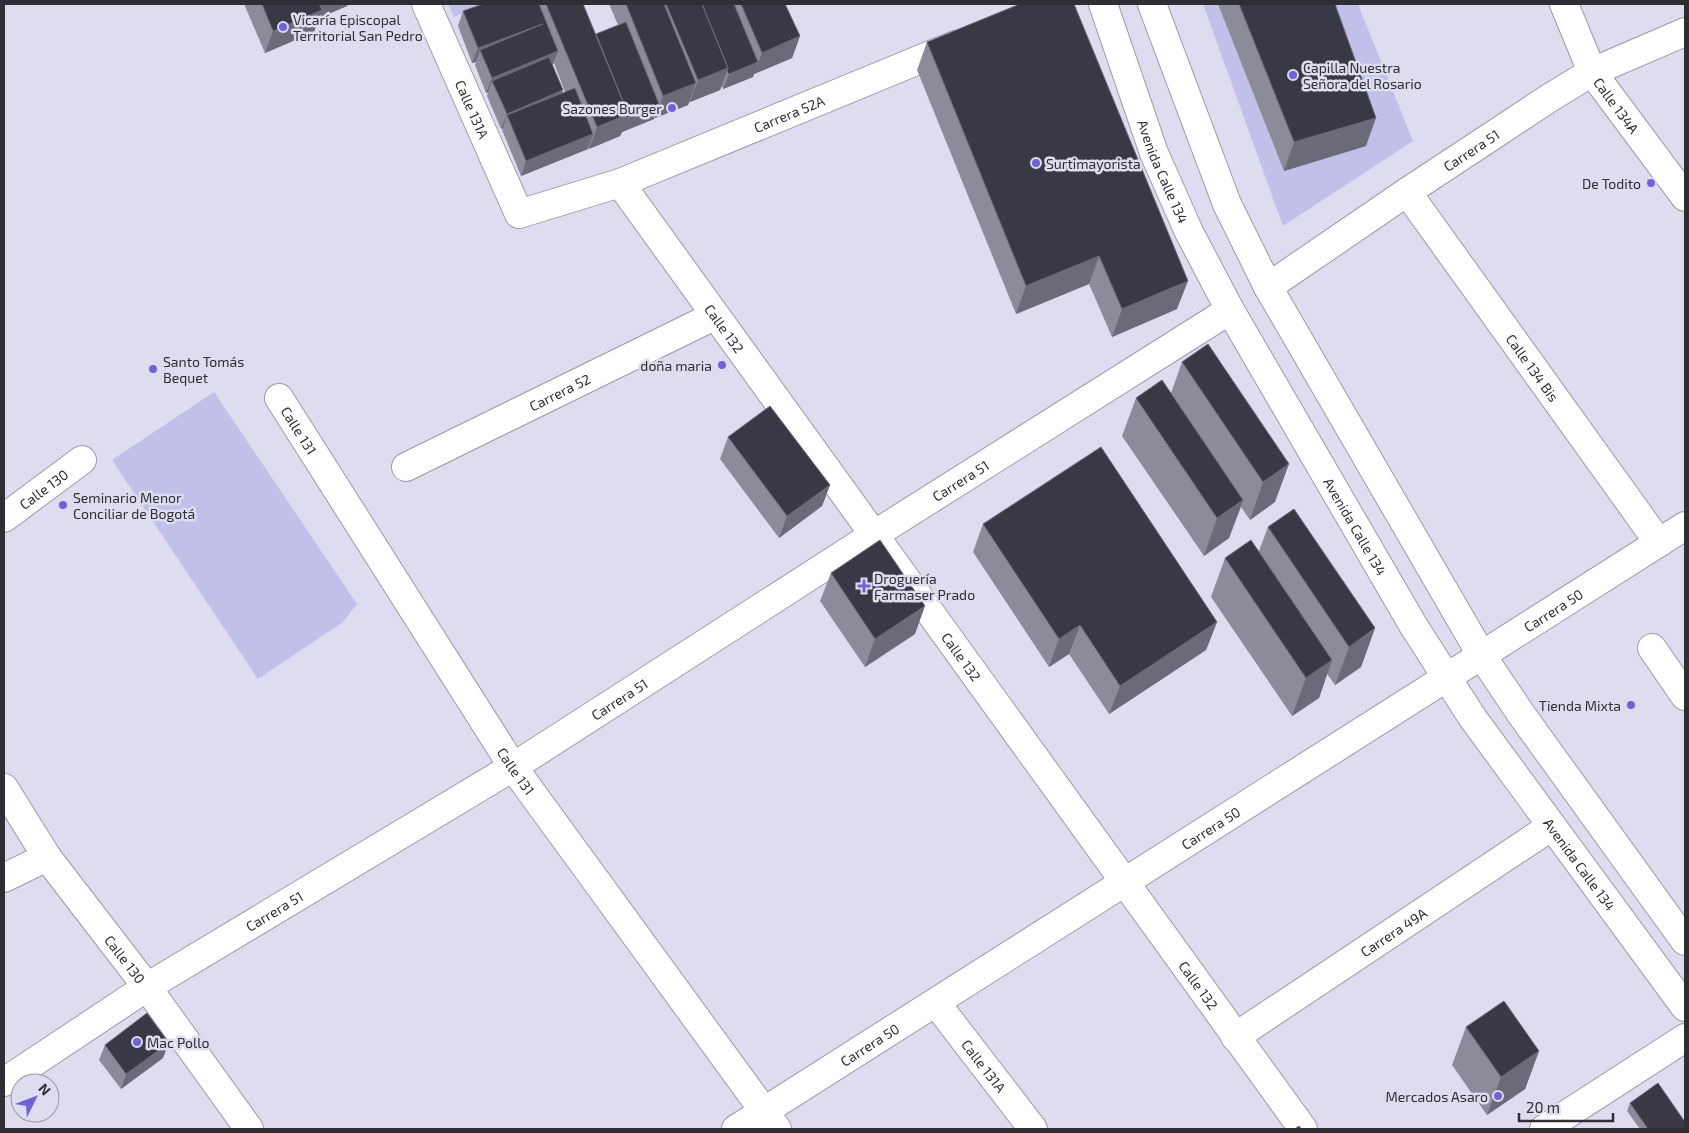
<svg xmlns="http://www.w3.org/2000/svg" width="1689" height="1133" viewBox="0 0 1689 1133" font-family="'Exo 2',sans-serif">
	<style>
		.green { fill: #c0c0e9 }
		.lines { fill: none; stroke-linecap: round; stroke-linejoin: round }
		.minor-casing { stroke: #9a9aaa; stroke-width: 30 }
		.major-casing { stroke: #9a9aaa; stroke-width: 30 }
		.minor { stroke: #fff; stroke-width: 28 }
		.major { stroke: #fff; stroke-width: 28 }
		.wall { fill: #8b8b9a; fill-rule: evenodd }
		.shaded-wall { fill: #6a6a79 }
		.building { fill: #393946; stroke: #6a6a79 }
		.poi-dot { fill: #7261dc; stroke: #ddddef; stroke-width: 2 }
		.labels { text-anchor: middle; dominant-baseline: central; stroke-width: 5; stroke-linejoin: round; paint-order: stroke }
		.poi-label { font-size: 14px; fill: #2e2e34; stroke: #ddddef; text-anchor: start }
		.street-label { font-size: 14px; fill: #2e2e34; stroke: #ddddef }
	</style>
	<rect width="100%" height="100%" fill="#ddddef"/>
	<path class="green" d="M448,4H484L454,17Z
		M1203,4H1358L1413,141L1283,226Z
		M214,392L357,604L343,622L258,679L112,460Z"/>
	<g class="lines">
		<defs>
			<g id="minor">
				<path id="s1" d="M426,4L519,214L620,183L955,45"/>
				<path id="s2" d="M1564,4L1592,72L1685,197"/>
				<path id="s3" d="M620,183L1303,1129"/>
				<path id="s4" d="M1407,192L1659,543"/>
				<path id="s5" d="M1268,287L1407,192L1551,97L1592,72L1685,32"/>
				<path id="s6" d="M279,398L513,767L777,1129"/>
				<path id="s7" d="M406,467L714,316"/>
				<path id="s8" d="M4,518L82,460"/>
				<path d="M1652,648L1685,696"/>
				<path id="s9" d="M4,788L47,857L147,987L249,1129"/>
				<path d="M4,878L47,857"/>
				<path id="s10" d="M936,1003L1033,1129"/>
				<path id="s11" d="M1235,1037L1552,826"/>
				<path id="s12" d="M4,1082L147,987L513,767L872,536L1230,310"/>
				<path id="s13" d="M736,1129L1685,526"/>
				<path d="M1544,1129L1685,1038"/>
			</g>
			<g id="major">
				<path id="s14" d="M1103,4L1154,153L1189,232L1230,310L1413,625L1472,717L1685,1007"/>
				<path d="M1152,4L1227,204L1268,287L1482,656L1521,714L1685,941"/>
			</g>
		</defs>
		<use href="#minor" class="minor-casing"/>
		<use href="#major" class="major-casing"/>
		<use href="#minor" class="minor"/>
		<use href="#major" class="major"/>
	</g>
	<path class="wall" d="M244,4H348L347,6L319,18L314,32L265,53Z
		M483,4H583L596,34L618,25L609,4H785L800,36L792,58L754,74L753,77L723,89L722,86L720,90L690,102V101L688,105L655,118V116L654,119L622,132L620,136L589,149L588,147V149L521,176L502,130L503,128L501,129L487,96L488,92L486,93L475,65L476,62L472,63L458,26L463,11ZM554,63L565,92L562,93L563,90L552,66Z
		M1218,4H1335L1366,146L1284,171Z
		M927,42L1177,309L1112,337L1089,284L1016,314L917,70Z
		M1208,344L1275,502L1250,520L1241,507L1229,538L1204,556L1122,436L1136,398L1171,393L1182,362Z
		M728,437L830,485L822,506L779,538L720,459Z
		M983,524L1217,622L1206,650L1109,714L1069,654L1049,667L973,552Z
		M1268,527L1375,628L1361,667L1335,685L1327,674L1319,698L1292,716L1211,597L1225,558L1259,551Z
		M831,573L915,634L865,667L820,601Z
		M1466,1027L1539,1051L1525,1089L1487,1115L1452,1065Z
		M105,1045L163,1058L121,1089L99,1060Z
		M1630,1103L1685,1129H1640L1627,1111Z"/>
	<path class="shaded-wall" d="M317,4H348L347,6L319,18L314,32L265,53L273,31Z
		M543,24L480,50L476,62L472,63L478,48Z
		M800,36L792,58L754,74L762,53Z
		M558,51L552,66L492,81L488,92L486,93L492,78Z
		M758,62L753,77L723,89L729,74Z
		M728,68L720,90L690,102L698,80Z
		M696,83L688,105L655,118L663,96Z
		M563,90L557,105L507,115L503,128L501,129L507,114Z
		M659,104L654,119L622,132L620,136L589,149L597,127L628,114Z
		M1376,118L1366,146L1284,171L1294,142Z
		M593,134L588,149L521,176L526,161Z
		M1099,256L1089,284L1016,314L1026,286Z
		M1188,281L1177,309L1112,337L1122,309Z
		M1289,464L1275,502L1250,520L1263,482Z
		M830,485L822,506L779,538L787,516Z
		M1243,500L1229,538L1204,556L1217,518Z
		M925,606L915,634L865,667L875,639Z
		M1217,622L1206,650L1109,714L1120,686Z
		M1080,625L1069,654L1049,667L1059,639Z
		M1375,628L1361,667L1335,685L1349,647Z
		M1332,660L1319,698L1292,716L1306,678Z
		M169,1043L163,1058L121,1089L126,1074Z
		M1539,1051L1525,1089L1487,1115L1501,1077Z"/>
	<path class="building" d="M262,4H319L322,10L273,31Z
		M483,4H539L558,51L492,78L480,50L543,24L478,48L463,11Z
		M546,4H583L628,114L597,127Z
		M626,4H664L696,83L663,96Z
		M666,4H702L728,68L698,80Z
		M702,4H734L758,62L729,74L727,71L728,68Z
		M741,4H785L800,36L762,53Z
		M1020,4H1074L1188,281L1122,309L1099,256L1026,286L927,42Z
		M1239,4H1335L1376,118L1294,142Z
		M626,22L659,104L627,117L628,114L596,34Z
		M549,57L563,90L507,114L492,81Z
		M575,88L593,134L526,161L507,115Z
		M1208,344L1289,464L1263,482L1182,362Z
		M1162,380L1243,500L1217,518L1136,398Z
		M770,406L830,485L787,516L728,437Z
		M1101,447L1217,622L1120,686L1080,625L1059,639L983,524Z
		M1294,509L1375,628L1349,647L1268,527Z
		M880,540L925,606L875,639L831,573Z
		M1251,540L1332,660L1306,678L1225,558Z
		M1504,1001L1539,1051L1501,1077L1466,1027Z
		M147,1013L169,1043L126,1074L105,1045Z
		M1658,1083L1685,1122V1129H1648L1630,1103Z
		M1299,1126L1301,1129H1295Z"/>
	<g class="poi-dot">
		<circle cx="283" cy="27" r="5"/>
		<circle cx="1293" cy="75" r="5"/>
		<circle cx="672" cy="108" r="5"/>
		<circle cx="1036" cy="163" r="5"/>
		<circle cx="1651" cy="183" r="5"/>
		<circle cx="722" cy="365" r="5"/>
		<circle cx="153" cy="369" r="5"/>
		<circle cx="63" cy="505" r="5"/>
		<path d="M861.5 578.5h5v5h5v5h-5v5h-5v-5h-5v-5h5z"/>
		<circle cx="1631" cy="705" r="5"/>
		<circle cx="137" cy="1042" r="5"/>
		<circle cx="1498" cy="1096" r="5"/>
	</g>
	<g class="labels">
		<g class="poi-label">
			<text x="293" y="19">Vicaría Episcopal<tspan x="293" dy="16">Territorial San Pedro</tspan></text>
			<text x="1303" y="67">Capilla Nuestra<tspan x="1303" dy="16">Señora del Rosario</tspan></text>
			<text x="662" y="108" text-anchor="end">Sazones Burger</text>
			<text x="1046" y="163">Surtimayorista</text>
			<text x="1641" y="183" text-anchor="end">De Todito</text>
			<text x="163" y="361">Santo Tomás<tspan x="163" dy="16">Bequet</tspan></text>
			<text x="712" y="365" text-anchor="end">doña maria</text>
			<text x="73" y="497">Seminario Menor<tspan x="73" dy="16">Conciliar de Bogotá</tspan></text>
			<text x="874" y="578">Droguería<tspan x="874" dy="16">Farmaser Prado</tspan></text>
			<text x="1621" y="705" text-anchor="end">Tienda Mixta</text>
			<text x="147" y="1042">Mac Pollo</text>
			<text x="1488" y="1096" text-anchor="end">Mercados Asaro</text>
		</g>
		<g class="street-label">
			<text stroke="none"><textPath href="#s2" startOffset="115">Calle 134A</textPath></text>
			<text stroke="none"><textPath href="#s1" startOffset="115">Calle 131A</textPath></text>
			<text stroke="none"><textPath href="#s1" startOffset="518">Carrera 52A</textPath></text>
			<text stroke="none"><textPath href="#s5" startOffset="245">Carrera 51</textPath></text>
			<text stroke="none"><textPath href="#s14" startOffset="178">Avenida Calle 134</textPath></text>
			<text stroke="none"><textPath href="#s3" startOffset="179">Calle 132</textPath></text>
			<text stroke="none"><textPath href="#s4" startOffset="216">Calle 134 Bis</textPath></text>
			<text stroke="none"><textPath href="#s7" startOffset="171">Carrera 52</textPath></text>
			<text stroke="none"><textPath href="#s6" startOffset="38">Calle 131</textPath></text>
			<text stroke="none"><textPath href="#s12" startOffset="1130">Carrera 51</textPath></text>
			<text stroke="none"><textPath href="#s8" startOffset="49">Calle 130</textPath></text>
			<text stroke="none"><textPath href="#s14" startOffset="582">Avenida Calle 134</textPath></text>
			<text stroke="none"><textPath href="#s13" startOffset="968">Carrera 50</textPath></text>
			<text stroke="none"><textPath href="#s3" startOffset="584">Calle 132</textPath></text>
			<text stroke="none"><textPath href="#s12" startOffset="725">Carrera 51</textPath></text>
			<text stroke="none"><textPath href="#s6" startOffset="442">Calle 131</textPath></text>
			<text stroke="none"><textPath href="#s13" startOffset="562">Carrera 50</textPath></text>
			<text stroke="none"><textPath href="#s14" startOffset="988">Avenida Calle 134</textPath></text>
			<text stroke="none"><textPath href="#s12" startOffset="320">Carrera 51</textPath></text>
			<text stroke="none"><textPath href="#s11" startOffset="190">Carrera 49A</textPath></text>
			<text stroke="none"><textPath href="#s9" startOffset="210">Calle 130</textPath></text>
			<text stroke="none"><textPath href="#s3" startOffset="989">Calle 132</textPath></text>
			<text stroke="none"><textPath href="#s13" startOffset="158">Carrera 50</textPath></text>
			<text stroke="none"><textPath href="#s10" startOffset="79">Calle 131A</textPath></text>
		</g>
	</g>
	<rect width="1689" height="1133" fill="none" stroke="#2e2e34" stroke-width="10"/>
	<g transform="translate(35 1098) rotate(48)"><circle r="24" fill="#ddddef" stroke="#9797a4"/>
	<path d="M0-4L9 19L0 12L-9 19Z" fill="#7261dc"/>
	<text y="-8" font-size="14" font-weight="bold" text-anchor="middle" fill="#2e2e34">N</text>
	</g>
	<path d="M1519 1113v8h94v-8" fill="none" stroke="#2e2e34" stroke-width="2.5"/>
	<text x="1526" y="1113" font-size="15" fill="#2e2e34" stroke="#ddddef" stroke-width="4" paint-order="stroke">20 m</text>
</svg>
